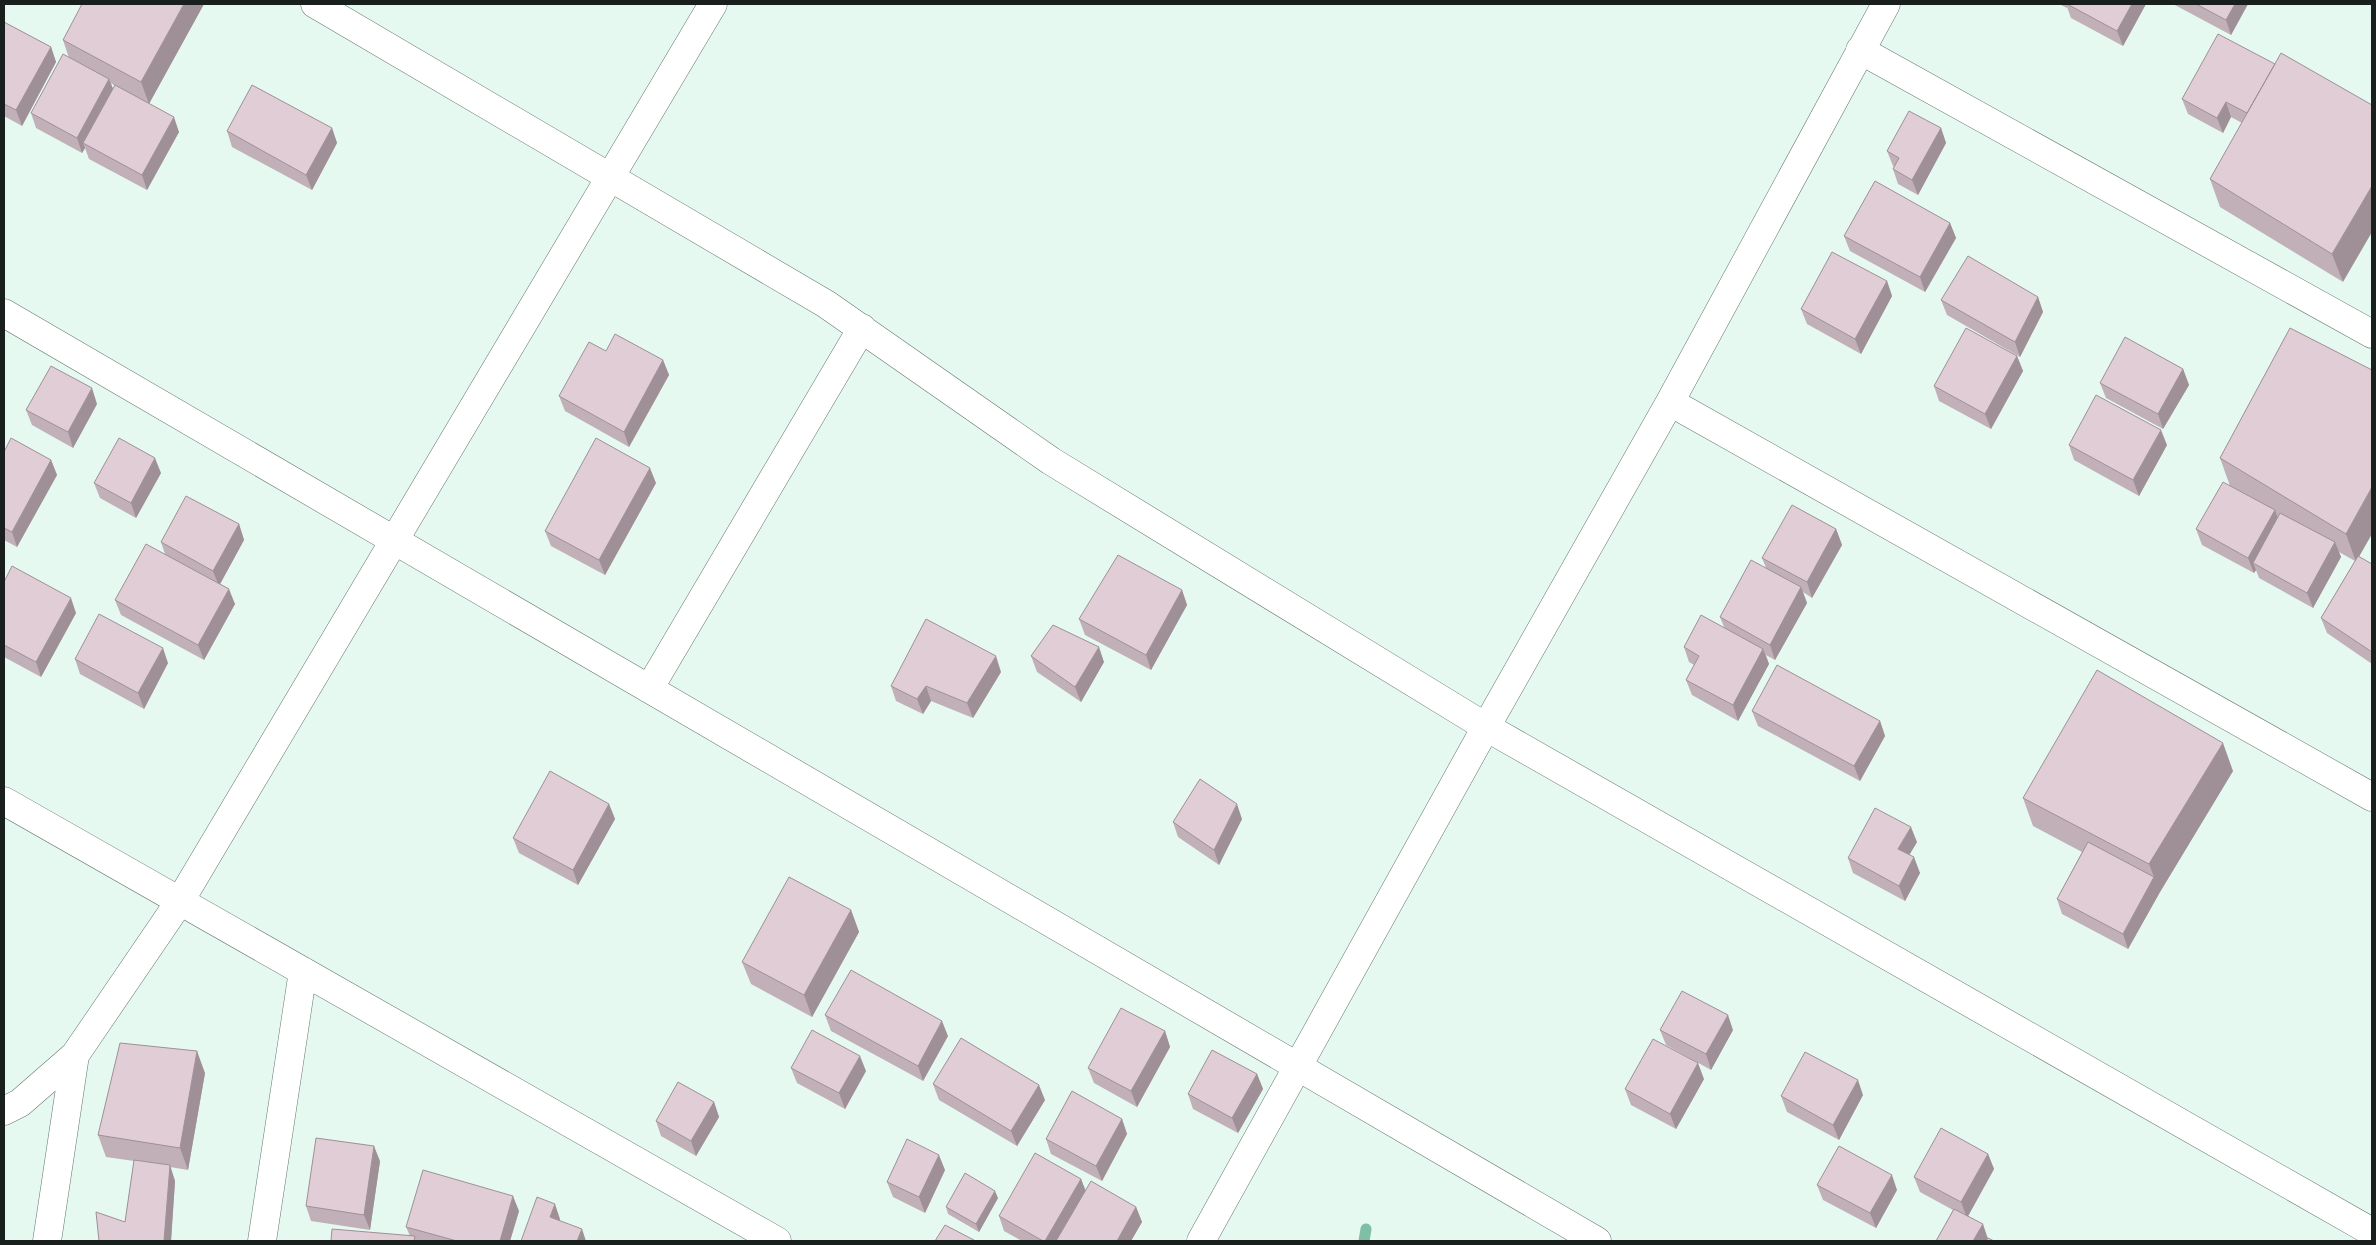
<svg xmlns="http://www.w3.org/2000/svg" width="2376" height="1245" viewBox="0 0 2376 1245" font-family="Ubuntu,sans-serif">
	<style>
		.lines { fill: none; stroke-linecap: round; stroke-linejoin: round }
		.stream { stroke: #7fbfa5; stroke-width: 11 }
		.minor-casing { stroke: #657870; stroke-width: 29 }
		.minor { stroke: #fff; stroke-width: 28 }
		.wall { fill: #c2b0b8; fill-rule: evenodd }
		.shaded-wall { fill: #9e9096 }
		.building { fill: #e1cdd6; stroke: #9e9096 }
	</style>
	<rect width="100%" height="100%" fill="#e5f9f0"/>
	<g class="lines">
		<path class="stream" d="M1364,1241L1366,1229"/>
		<defs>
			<path id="minor" d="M315,4L826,304L1051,461L1486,727L2372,1232
				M1860,50L2372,334
				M4,313L1597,1241
				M1670,402L2372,797
				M649,689L862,328
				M4,801L777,1241
				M4,1111L20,1103L75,1055L180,901L713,4
				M47,1241L75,1055
				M262,1241L303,971
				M1201,1241L1486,727L1670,402L1886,4"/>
		</defs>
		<use href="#minor" class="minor-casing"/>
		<use href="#minor" class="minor"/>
	</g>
	<path class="wall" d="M204,4L149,103L179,132L147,190L89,159L85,148L82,153L36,128L31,113L69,58L63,40ZM111,83L115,86L113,89Z
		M2059,4H2146L2123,46L2071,18L2067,7V8Z
		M2173,4H2248L2231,35Z
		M4,22L51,47L56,62L22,126L4,116Z
		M2275,64L2343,282L2220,207L2210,179L2242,123L2231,117L2223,133L2188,114L2182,99Z
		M332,128L337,143L312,190L232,147L227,131Z
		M1941,128L1946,143L1918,195L1898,184L1893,169L1894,167L1893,166L1887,151Z
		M1950,223L1956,238L1925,292L1850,251L1844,236Z
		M1887,281L1892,296L1861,354L1807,324L1801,309Z
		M2038,297L2043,312L2020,357L1947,315L1941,300Z
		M2290,328L2359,557L2372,564V664L2327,633L2321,618L2355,561L2339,552L2341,557L2313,608L2259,578L2256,570L2254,573L2202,545L2196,529L2230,486L2220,458Z
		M606,351L663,360L669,375L629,447L565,411L559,396Z
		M2017,356L2023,371L1991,429L1939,401L1934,386Z
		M2183,369L2189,385L2163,429L2106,398L2100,383Z
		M97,404L73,448L32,425L26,410Z
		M2069,445H2167L2139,496L2074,460Z
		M4,452L51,460L57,475L17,547L4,540Z
		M161,473L136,518L100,498L94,483Z
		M656,483L605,575L551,546L545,531Z
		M239,524L244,540L220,584L235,604L204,660L121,615L115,600L165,554L161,542Z
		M1836,529L1842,545L1812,598L1803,592L1807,603L1775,660L1766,655L1769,664L1738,721L1692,695L1686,680L1694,665L1689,662L1684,647L1724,627L1720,617L1766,568L1762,558Z
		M4,582L76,613L41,677L4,657Z
		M1182,590L1187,605L1151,670L1085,635L1079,619Z
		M1031,656L1104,662L1081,702L1037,672Z
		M75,659L168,663L144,709L80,674Z
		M1001,672L973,718L931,701L923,714L896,701L891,686Z
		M1752,711L1880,721L1885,736L1860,781L1758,726Z
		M2233,771L2160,892L2128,949L2062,914L2057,899L2082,852L2033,826L2023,798Z
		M609,804L615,819L578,885L519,853L513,838Z
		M1242,819L1219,865L1178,837L1173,822Z
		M1917,842L1909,855L1920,873L1905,901L1853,873L1848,858Z
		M851,910L859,932L812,1017L751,984L742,962Z
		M825,1015L948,1036L923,1081L831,1031Z
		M1660,1030H1733L1711,1070L1666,1045Z
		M1165,1031L1170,1047L1137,1107L1094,1083L1088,1068Z
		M791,1068L866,1071L845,1109L797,1083Z
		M205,1073L188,1170L170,1167L175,1181L171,1241H99L125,1222L134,1161L106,1157L98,1135Z
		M1257,1074L1263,1089L1238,1133L1193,1109L1188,1094Z
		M1704,1079L1676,1129L1631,1105L1625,1089Z
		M933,1084L1045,1100L1017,1146L939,1100Z
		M1863,1095L1839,1140L1787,1112L1781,1096Z
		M714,1102L719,1117L696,1156L661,1136L656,1121Z
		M1122,1119L1127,1134L1102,1181L1051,1154L1046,1139Z
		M1988,1154L1994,1169L1968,1216L1988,1238L1936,1241L1953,1210L1920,1192L1914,1177Z
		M380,1161L370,1230L311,1221L306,1206Z
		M945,1170L925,1213L893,1197L887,1182Z
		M1081,1179L1085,1190L1136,1207L1142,1222L1131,1241H1022L1004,1231L999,1216Z
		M1817,1185L1897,1190L1876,1228L1823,1200Z
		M998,1198L979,1232L948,1214L946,1207Z
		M519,1211L510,1241H331L410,1236L406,1227Z"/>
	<path class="shaded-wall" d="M184,4H204L149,104L141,82Z
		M2132,4H2146L2123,46L2117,31Z
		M2235,4H2248L2231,35L2226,20Z
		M51,47L56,62L22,126L16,110Z
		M109,79L115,94L83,143L85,148L82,153L77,138Z
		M2226,102L2231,117L2223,133L2217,118Z
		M174,117L179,132L147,190L142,175Z
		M332,128L337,143L312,190L306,175Z
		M1941,128L1946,143L1918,195L1912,180Z
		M2372,186V232L2343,282L2332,254Z
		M1950,223L1956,238L1925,292L1920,277Z
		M1887,281L1892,296L1861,354L1855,339Z
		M2038,297L2043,312L2020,357L2015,342Z
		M2017,356L2023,371L1991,429L1985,414Z
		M663,360L669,375L629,447L624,432Z
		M2183,369L2189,385L2163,429L2158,414Z
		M92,388L97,404L73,448L68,432Z
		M2161,430L2167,445L2139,496L2133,480Z
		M155,458L161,473L136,518L131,503Z
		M51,460L57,475L17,547L12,532Z
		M650,468L656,483L605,575L599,560Z
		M2372,487V534L2356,562L2346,534Z
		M2275,510L2280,525L2253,563L2256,570L2254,573L2248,558Z
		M239,524L244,540L219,586L213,571Z
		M1836,529L1842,545L1812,598L1807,582Z
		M2335,542L2341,557L2313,608L2307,593Z
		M1801,587L1807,603L1775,660L1770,645Z
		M229,589L235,604L204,660L198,645Z
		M1182,590L1187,605L1151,670L1146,655Z
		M71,598L76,613L41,677L36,662Z
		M1099,647L1104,662L1081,702L1075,687Z
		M163,648L168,663L144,709L138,693Z
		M1763,649L1769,664L1738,721L1733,705Z
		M996,656L1001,672L973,718L967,703Z
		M926,686L931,701L923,714L917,699Z
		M1880,721L1885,736L1860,781L1854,766Z
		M2223,743L2233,771L2160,892L2128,949L2123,934L2154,877L2149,864Z
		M609,804L615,819L578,885L573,870Z
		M1237,804L1242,819L1219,865L1214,850Z
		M1911,827L1917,842L1904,864L1898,849Z
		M1914,857L1920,873L1905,901L1899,886Z
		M851,910L859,932L812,1017L804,995Z
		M1728,1015L1733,1030L1711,1070L1706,1054Z
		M942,1021L948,1036L923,1081L918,1066Z
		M1165,1031L1170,1047L1137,1107L1131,1091Z
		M197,1051L205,1073L188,1170L180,1148Z
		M860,1056L866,1071L845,1109L839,1093Z
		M1698,1063L1704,1079L1676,1129L1670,1114Z
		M1257,1074L1263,1089L1238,1133L1232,1118Z
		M1858,1080L1863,1095L1839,1140L1833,1125Z
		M1039,1085L1045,1100L1017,1146L1011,1131Z
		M714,1102L719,1117L696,1156L691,1141Z
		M1122,1119L1127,1134L1102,1181L1096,1166Z
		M374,1146L380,1161L370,1230L364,1215Z
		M1988,1154L1994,1169L1967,1218L1961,1202Z
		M939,1155L945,1170L925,1213L919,1197Z
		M170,1165L175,1181L171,1241H164Z
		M1892,1175L1897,1190L1876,1228L1870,1213Z
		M1081,1179L1087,1194L1059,1241H1045Z
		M995,1191L998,1198L979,1232L976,1224Z
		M513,1196L519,1211L510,1241H500Z
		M555,1204L560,1219L556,1232L550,1217Z
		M1136,1207L1142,1222L1131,1241H1117Z
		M1983,1224L1988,1239L1987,1241H1973Z
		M582,1229L586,1241H577Z"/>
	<path class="building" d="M82,4H184L141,82L63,40Z
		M2067,4H2132L2117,31Z
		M2196,4H2235L2226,20Z
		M4,22L51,47L16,110L4,104Z
		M2218,34L2275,64L2247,113L2226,102L2217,118L2182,99Z
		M2281,53L2372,105V186L2332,254L2210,179Z
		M63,54L109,79L77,138L31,113Z
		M115,85L174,117L142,175L83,143Z
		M252,85L332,128L306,175L227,131Z
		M1909,111L1941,128L1912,180L1893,169L1899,158L1887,151Z
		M1875,181L1950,223L1920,277L1844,236Z
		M1832,252L1887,281L1855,339L1801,309Z
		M1968,256L2038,297L2015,342L1941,300Z
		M1966,328L2017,356L1985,414L1934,386Z
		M2290,328L2372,370V487L2346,534L2220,458Z
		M615,334L663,360L624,432L559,396L589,342L606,351Z
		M2125,337L2183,369L2158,414L2100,383Z
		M51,366L92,388L68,432L26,410Z
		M2096,395L2161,430L2133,480L2069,445Z
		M11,438L51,460L12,532L4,528V452Z
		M119,438L155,458L131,503L94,483Z
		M596,438L650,468L599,560L545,531Z
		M2223,482L2275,510L2248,558L2196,529Z
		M186,496L239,524L213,571L161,542Z
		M1792,505L1836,529L1807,582L1762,558Z
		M2280,513L2335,542L2307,593L2253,563Z
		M146,544L229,589L198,645L115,600Z
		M1118,555L1182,590L1146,655L1079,619Z
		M2358,556L2372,564V652L2321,618Z
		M1751,560L1801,587L1770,645L1720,617Z
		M12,566L71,598L36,662L4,645V582Z
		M99,614L163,648L138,693L75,659Z
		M1701,615L1763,649L1733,705L1686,680L1699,656L1684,647Z
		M926,619L996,656L967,703L926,686L917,699L891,686Z
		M1053,625L1099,647L1075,687L1031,656Z
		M1777,665L1880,721L1854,766L1752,711Z
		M2097,670L2223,743L2149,864L2023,798Z
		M550,771L609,804L573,870L513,838Z
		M1200,779L1237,804L1214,850L1173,822Z
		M1875,808L1911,827L1898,849L1914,857L1899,886L1848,858Z
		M2088,842L2154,877L2123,934L2057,899Z
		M789,877L851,910L804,995L742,962Z
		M851,970L942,1021L918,1066L825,1015Z
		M1682,991L1728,1015L1706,1054L1660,1030Z
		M1121,1008L1165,1031L1131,1091L1088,1068Z
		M812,1030L860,1056L839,1093L791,1068Z
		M961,1038L1039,1085L1011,1131L933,1084Z
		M1653,1039L1698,1063L1670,1114L1625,1089Z
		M120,1043L197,1051L180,1148L98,1135Z
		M1212,1050L1257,1074L1232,1118L1188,1094Z
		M1805,1052L1858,1080L1833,1125L1781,1096Z
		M678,1082L714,1102L691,1141L656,1121Z
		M1072,1091L1122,1119L1096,1166L1046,1139Z
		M1941,1128L1988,1154L1961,1202L1914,1177Z
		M316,1138L374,1146L364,1215L306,1206Z
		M907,1139L939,1155L919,1197L887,1182Z
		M1839,1146L1892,1175L1870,1213L1817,1185Z
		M1035,1153L1081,1179L1045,1241H1043L999,1216Z
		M134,1160L170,1165L164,1241H99L96,1212L125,1222Z
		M423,1170L513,1196L500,1241H457L406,1227Z
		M965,1173L995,1191L976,1224L946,1207Z
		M1091,1181L1136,1207L1117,1241H1056Z
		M537,1197L555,1204L550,1217L582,1229L577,1241H521Z
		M1954,1209L1983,1224L1973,1241H1936Z
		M945,1225L974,1240V1241H935Z
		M332,1229L415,1236L414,1241H331Z
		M1988,1238L1994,1241H1986Z"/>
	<rect width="2376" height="1245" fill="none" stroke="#181f1c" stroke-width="10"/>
</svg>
